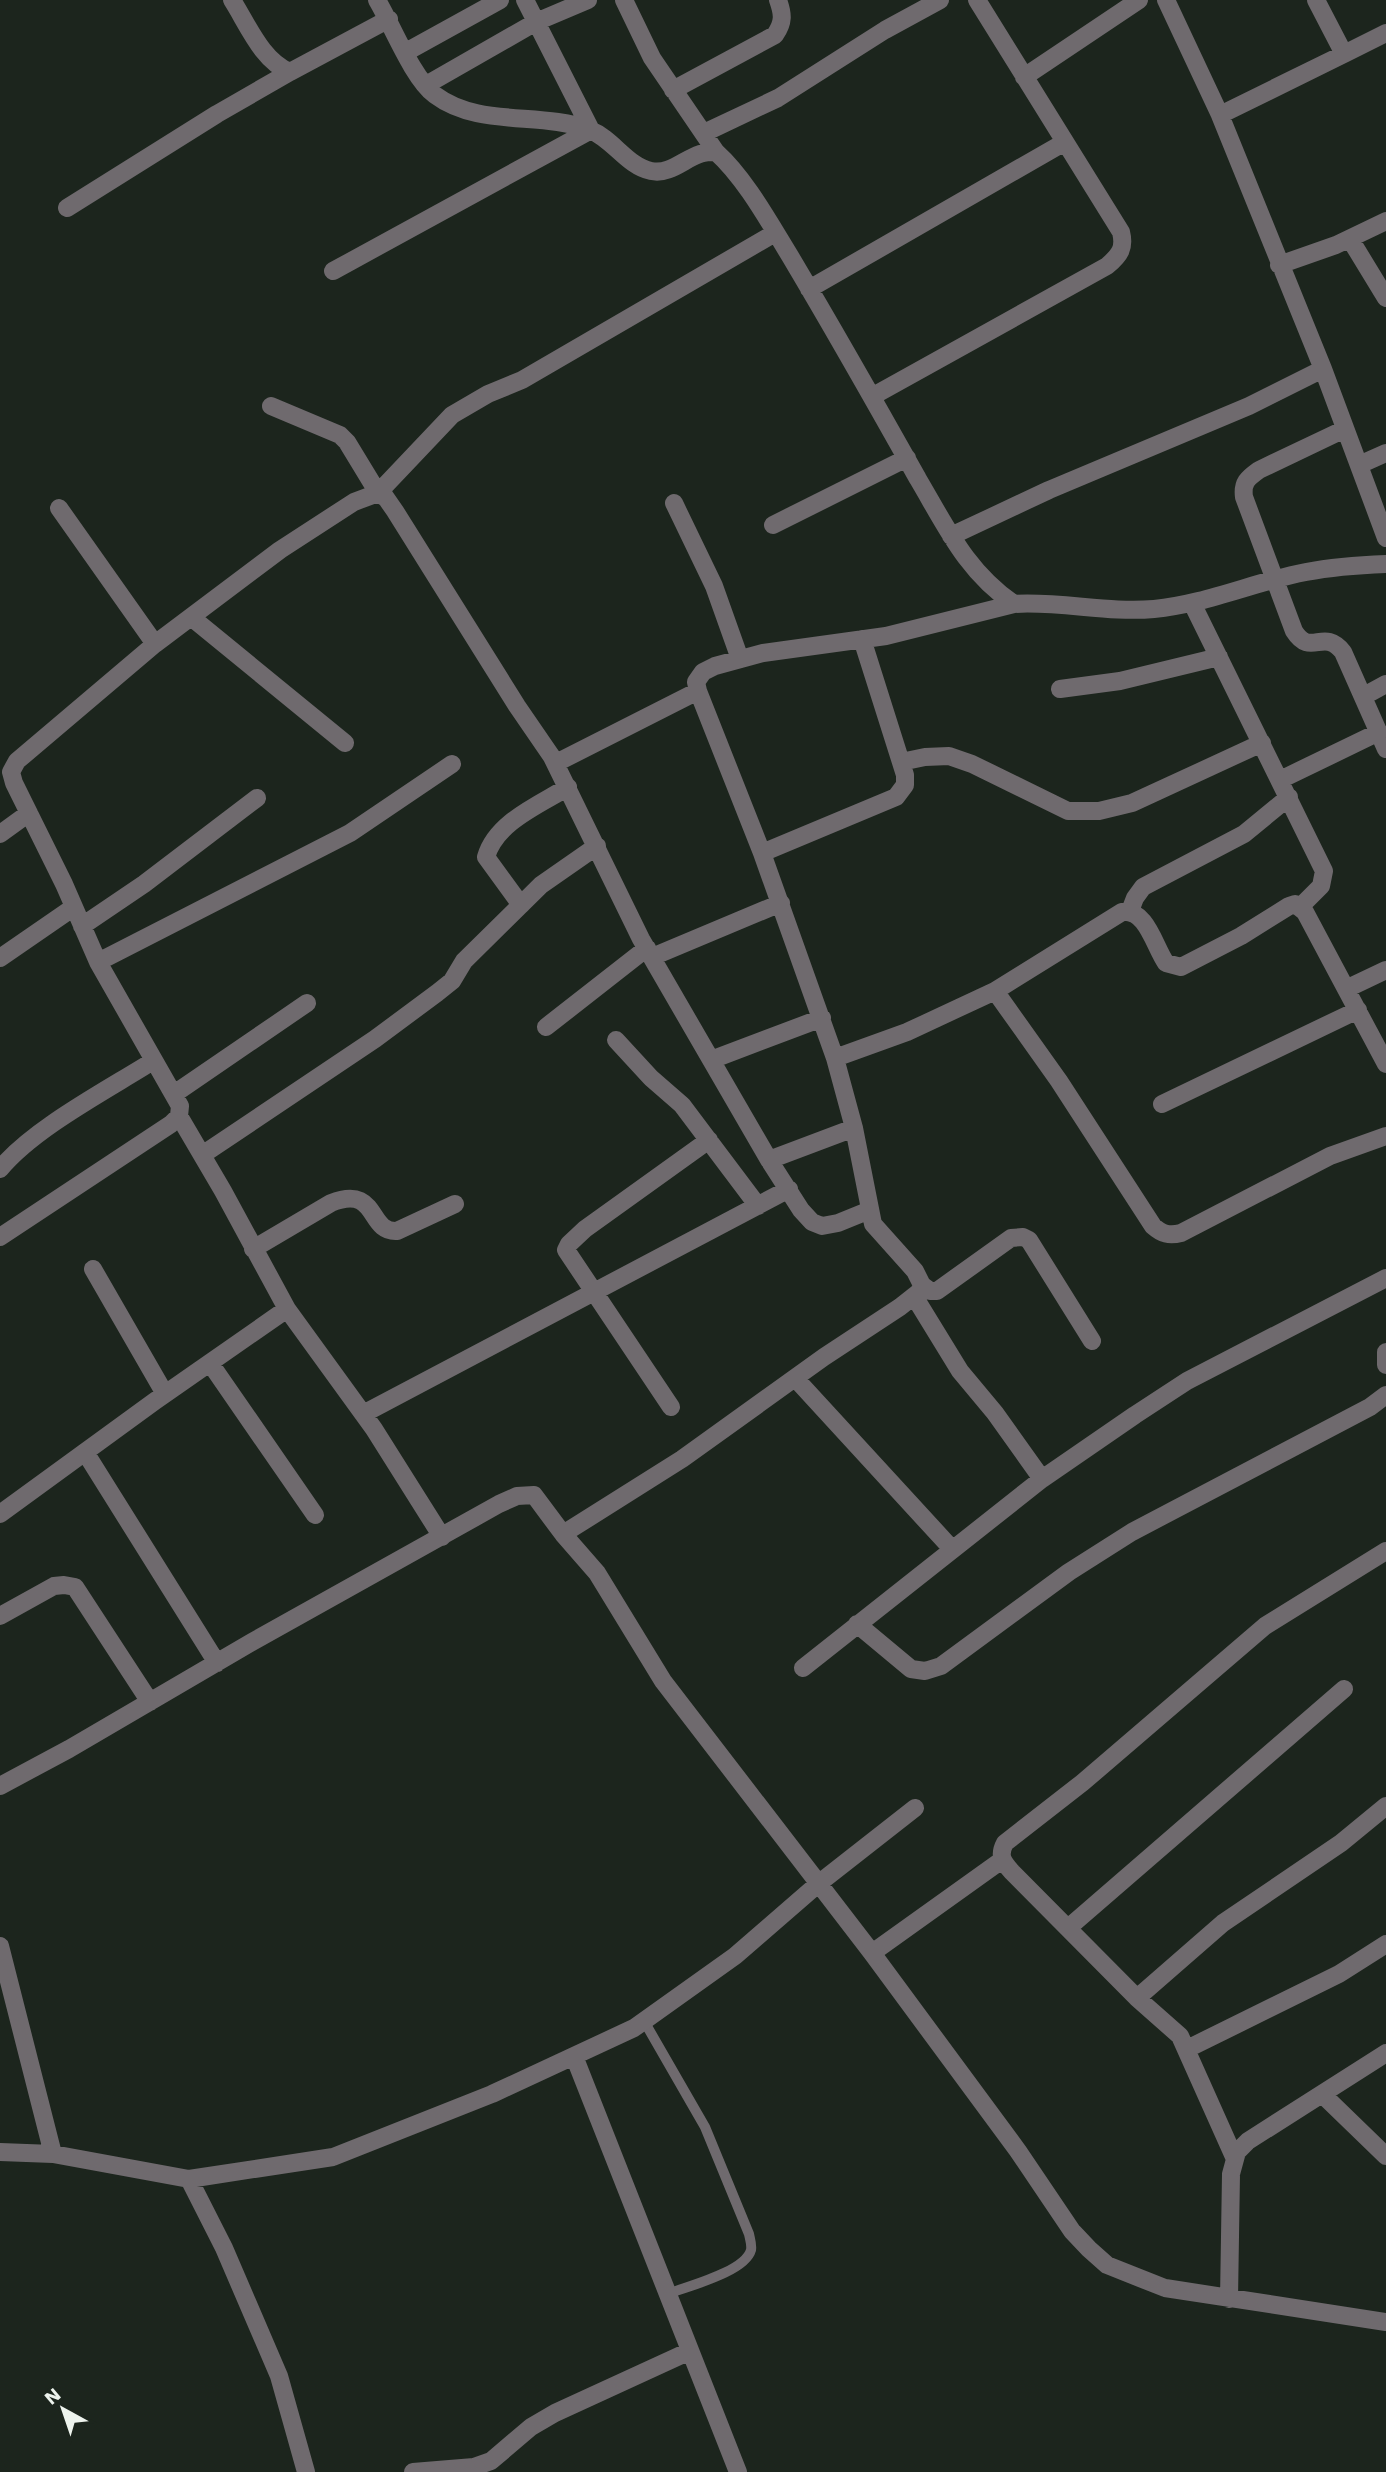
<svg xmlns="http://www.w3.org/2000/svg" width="1386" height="2472" viewBox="0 0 1386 2472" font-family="'Work Sans',sans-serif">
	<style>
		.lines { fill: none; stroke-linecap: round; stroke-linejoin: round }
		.lane { stroke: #6f6a6e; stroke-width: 10 }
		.street { stroke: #6f6a6e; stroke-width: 18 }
	</style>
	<rect width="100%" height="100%" fill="#1c251d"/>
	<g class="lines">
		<path class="lane" d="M644,2021L705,2127L749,2234C750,2239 752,2245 751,2250C745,2272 688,2286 668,2294"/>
		<path class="street" d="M232,0C248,25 262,61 290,72L389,19
			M377,0C392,25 413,79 435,95C479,128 541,111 590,130C613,139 627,166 651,171C670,175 684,159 700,154C705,152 711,152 716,152
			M624,0L652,58L716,152C745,178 769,222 790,256C834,330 876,404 918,479C947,528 966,571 1014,604
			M1166,0L1220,115
			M1316,0L1344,54L1386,33
			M406,52L500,0
			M1344,54L1220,115L1323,369L1386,538
			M1024,77L1139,0
			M426,85L536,22L588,0
			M673,90L775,35C784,22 783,14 778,0
			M704,133L778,98L885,30L940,0
			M67,208L217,114L290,72
			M1350,239L1386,298
			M1279,265L1336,245L1386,221
			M333,271L591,130L525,0
			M809,289L1065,142
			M873,396L1107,266C1120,255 1125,248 1121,232L977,0
			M271,406L340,435L347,442L378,493L452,415L488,394L522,380L775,233
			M1345,429L1259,470C1248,478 1242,482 1244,497L1294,631C1311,658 1323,627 1343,652L1386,749
			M1359,465L1386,453
			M674,503L714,586L740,659
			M59,508L155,644
			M773,525L907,458
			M951,536L1049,490L1249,406L1323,369
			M1192,603L1324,871L1321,886L1300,907
			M191,617L345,743
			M1060,689L1120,681L1219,657
			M1364,696L1386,684
			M901,762L925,757L949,756L972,764L1068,811H1099L1132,803L1262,743
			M556,763L698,691
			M1280,780L1379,732
			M0,834L29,813
			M762,853L896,797L905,785V775L862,639
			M521,905L486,857C496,822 539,805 568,787
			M1130,911L1135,898L1143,887L1244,834L1289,797
			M82,926L144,884L257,798
			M652,957L781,903
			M0,958L74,907
			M98,962L350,833L452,764
			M1346,989L1386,970
			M995,991L1059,1081L1153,1226C1162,1234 1169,1236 1181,1233L1330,1156L1386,1136
			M546,1027L647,948
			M616,1040L651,1078L682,1105L758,1206
			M835,1058L907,1032L995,991L1122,912C1147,909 1154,946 1166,963L1181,967L1241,936L1289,906L1295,904L1305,912L1386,1064
			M711,1060L822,1018
			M174,1094L307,1003
			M1162,1104L1358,1010
			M179,1116L223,1191L287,1309L374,1429L442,1537
			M202,1155L375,1039L437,993L452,981L464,961L541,885L597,846
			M769,1160L854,1128
			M0,1169C34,1128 107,1090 153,1061
			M0,1237L171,1124L179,1116L180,1106L98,962L64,884L14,783L11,772L17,761L155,644L280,550L354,502L378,493L386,498L395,511L517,706L552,757L641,939L769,1160L801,1210L812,1222L822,1226L838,1223L870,1210
			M253,1249L331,1203C379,1184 367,1233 397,1231L455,1204
			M93,1269L165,1394
			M922,1285L930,1291H937L1011,1238L1023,1237L1029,1240L1092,1341
			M914,1296L960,1371L995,1413L1042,1479
			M1386,1352V1365
			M210,1363L315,1515
			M795,1378L952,1549
			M671,1407L566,1250L569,1244L585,1229L709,1140
			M363,1414L789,1189
			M85,1452L217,1663
			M0,1514L155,1401L287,1309
			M563,1534L682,1459L824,1357L900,1307L919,1292L922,1285L915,1271L873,1224L854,1128L835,1058L762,853L698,691L696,682L703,672L715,666L763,653L886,636L1014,604C1061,601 1107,613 1154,609C1206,604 1254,582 1306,572C1332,567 1359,565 1386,564
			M0,1616L54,1586L64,1585L75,1587L150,1702
			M857,1624L911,1669L925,1671L941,1666L1069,1572L1132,1532L1370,1407L1386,1395
			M803,1668L1042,1479L1135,1415L1187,1381L1386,1278
			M0,1786L69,1749L252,1642L499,1504L517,1496L534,1495L563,1534L597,1573L663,1681L872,1953L1018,2151L1072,2231L1089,2249L1107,2265L1165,2288L1386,2322
			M1068,1928L1344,1689
			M0,1946L53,2154
			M872,1953L1002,1860
			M1137,1998L1223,1923L1341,1843L1386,1806
			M1187,2049L1339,1974L1386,1944
			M574,2056L738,2472
			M1322,2094L1386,2156
			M0,2152L53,2154L189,2179L333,2157L492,2094L634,2028L735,1956L818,1884L915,1808
			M1235,2159L1180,2036L1137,1998L1012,1872C1003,1862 998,1856 1005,1843L1082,1783L1265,1626L1386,1551
			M189,2179L224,2248L279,2376L306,2472
			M1229,2299L1231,2174L1237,2152L1248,2141L1386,2053
			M413,2472L474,2467L491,2461L531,2427L555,2413L690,2351"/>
	</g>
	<g transform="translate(63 2409) rotate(320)" stroke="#1c251d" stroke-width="5" paint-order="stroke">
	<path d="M0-5L12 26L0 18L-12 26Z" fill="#edf3ed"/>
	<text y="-10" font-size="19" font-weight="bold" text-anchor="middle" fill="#edf3ed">N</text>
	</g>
</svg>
